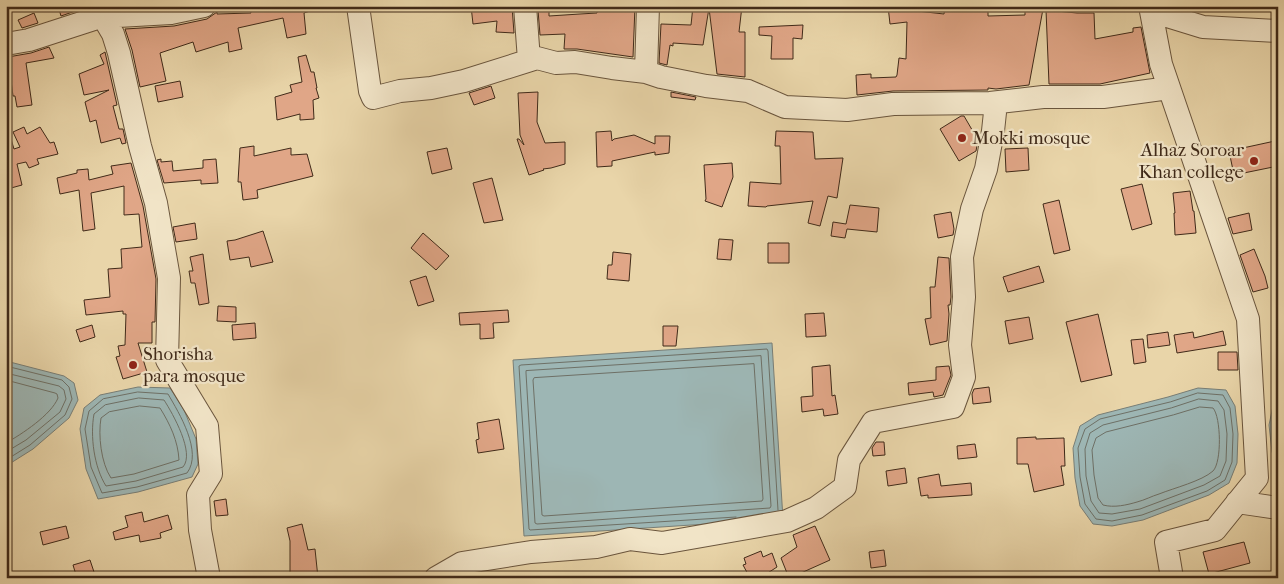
<svg xmlns="http://www.w3.org/2000/svg" width="1284" height="584" viewBox="0 0 1284 584" font-family="'IM FELL French Canon',serif">
	<style>
		.water { fill: #9db6b4; stroke: #787e76 }
		.lines { fill: none; stroke-linecap: round; stroke-linejoin: round }
		.shore { stroke: #6e7066; stroke-width: 1 }
		.building { fill: #e0a687; stroke: #402a19 }
		.minor-casing { stroke: #6a553d; stroke-width: 24 }
		.minor { stroke: #f1e4c7; stroke-width: 22 }
		.poi-dot { fill: #8f2418; stroke: #f1e4c7; stroke-width: 2 }
		.labels { text-anchor: middle; dominant-baseline: central; stroke-width: 4.5; stroke-linejoin: round; paint-order: stroke }
		.poi-label { font-size: 19px; fill: #402a19; stroke: #f1e4c7; text-anchor: start }
	</style>
	<rect width="100%" height="100%" fill="#e9d5a9"/>
	<filter id="stains"><feTurbulence type="fractalNoise" baseFrequency=".004" numOctaves="4"/><feColorMatrix values="0 0 0 0 .2 0 0 0 0 .09 0 0 0 0 .02 0 0 0 .5 -.17"/></filter>
	<radialGradient id="worn" r=".72"><stop offset=".6" stop-color="#630" stop-opacity="0"/><stop offset="1" stop-color="#630" stop-opacity=".3"/></radialGradient>
	<path class="water" d="M772,343L783,519L524,536L513,360Z
		M6,361L64,376L74,383L78,400L69,418L33,449L6,466Z
		M138,387L170,388L184,410L196,439L198,464L192,477L138,492L98,499L86,469L80,429L84,408L100,395Z
		M1198,388L1226,390L1235,406L1238,434L1237,463L1229,483L1209,495L1143,520L1112,526L1093,524L1080,506L1075,478L1073,448L1080,426L1098,415L1168,397Z
		M1278,404V468L1272,452L1269,425L1273,406Z"/>
	<g class="lines">
		<path class="shore" d="M761,356L771,506L770,508L537,524L535,523L526,373V371Z
			M754,364L763,499L762,501L544,516L542,515L533,380L534,378Z
			M6,366L62,380L69,387L72,399L65,415L30,445L6,460
			M6,373L59,386L64,390L66,399L60,412L26,440L6,452
			M6,380L55,393L57,394L58,398C51,415 22,434 6,443
			M138,392L168,394C179,413 203,452 187,473L137,487L102,493L91,467L85,429L89,411L103,399Z
			M1198,393L1223,395L1230,408L1233,434L1232,462L1225,480L1207,491L1142,515L1112,521L1096,519L1085,504L1080,477L1078,448L1085,429L1100,419L1170,402Z
			M139,398L164,400C173,414 195,453 183,467L136,481L106,486C94,467 90,436 94,414L105,405Z
			M1199,399L1218,401L1224,410L1227,434L1226,461L1220,476L1204,485L1140,509L1112,514L1099,513L1091,501L1086,476L1085,449L1090,433L1103,425L1171,408Z
			M140,406L160,408C170,424 178,441 179,460L134,474L111,478C101,463 98,435 101,418L109,412Z
			M1200,407L1213,408C1221,417 1222,462 1213,471C1202,481 1174,488 1159,494C1152,496 1145,500 1137,502C1127,505 1114,508 1103,505L1098,498L1094,475L1092,450L1096,438L1106,432L1173,415Z
			M736,517L530,530L529,529L519,366L521,365L767,349L768,351L778,510"/>
	</g>
	<path class="building" d="M58,6H85L84,8L61,16Z
		M249,6H309L310,11L304,13L306,34L287,38L283,18L238,28L242,49L229,52L228,42L196,52L193,42L160,53L166,81L140,87L132,50L125,29L174,26L207,19L217,12V14L251,13Z
		M471,6H512L514,33L496,32L497,21L473,24Z
		M597,6H635L633,57L577,49H564L565,34L540,35L538,10H549V16L580,14L597,13Z
		M693,6H742L739,32H745V77L717,74L709,8L703,45L673,43V46L670,45L667,65L659,63L661,24L691,25Z
		M888,6H908V10L944,14L945,6H988V16L1025,15V6H1038V9H1043L1029,85L996,89L988,88V90L893,91L857,95L856,75L871,74V78L896,77L897,75L899,58L906,59L907,22L890,24Z
		M1046,10L1077,13H1094L1095,39L1133,32V28L1141,27L1150,73L1100,84H1049Z
		M34,13L38,23L22,28L18,20Z
		M803,25L802,39L793,38V59H771L772,36L759,35V27Z
		M49,47L54,58L26,63L32,105L17,107L15,96H13L8,57L31,53Z
		M105,52L117,105L113,106L119,129H123L126,143L122,144L120,138L101,143L96,120L90,122L85,102L109,90L84,95L79,74L104,64L100,55Z
		M306,55L311,72H314L317,88H316L319,98L313,100L314,119L300,120V114L277,120L275,97L292,92L290,85L302,82L298,57Z
		M180,81L183,97L158,102L155,86Z
		M491,86L495,98L474,105L469,93Z
		M538,92L537,122L545,143L565,142V164L551,168L543,169L544,170L529,175L517,139H519L524,145L520,135L518,93Z
		M671,92L696,97L695,100L671,97Z
		M961,116H964L978,140L976,151L959,161L940,129Z
		M24,127L27,134L40,127L50,143L54,142L58,154L37,159L39,164L29,168L26,162L17,164L22,185L11,188L6,175V139H11L14,149L20,147L13,132Z
		M611,131L612,141L614,139L634,135L655,144V136H670L669,153L655,155V152L612,161V166L597,167L596,132Z
		M776,131L813,132L815,159L843,158L837,198L828,196L820,226L808,223L813,201L767,206L766,207L748,206L750,182L781,184L780,146H775Z
		M1275,141L1278,155V166L1234,175L1229,151Z
		M254,146V156L291,148V155L307,154L313,176L257,190L258,198L243,200L241,182H238L240,148Z
		M447,148L452,169L432,174L427,152Z
		M1028,148L1029,170L1006,172L1005,149Z
		M161,159V162L172,161L173,171L203,168V160L216,159L218,183L201,184V180L164,183L157,160Z
		M131,163L143,206L156,279L155,322H152V343H138L147,372L123,379L116,357L120,356L118,346L125,345L126,314H123V311L86,315L84,300L110,297L108,269L122,268L121,249L142,247L139,214L124,215V186L91,193L95,229L83,231L79,190L60,194L57,178L77,173V170L88,169L89,180L113,174L111,166Z
		M732,163L733,177L722,207L705,201L706,199L704,165Z
		M492,178L503,220L484,223L473,183Z
		M1142,184L1152,224L1132,230L1121,189Z
		M1190,191L1193,211H1194L1196,233L1175,235L1174,213H1175L1173,193Z
		M1059,200L1070,250L1054,254L1043,204Z
		M850,205L879,208L877,232L847,229L845,238L831,236L833,222L846,224Z
		M951,212L954,229L953,235L938,238L934,215Z
		M1249,213L1252,230L1233,234L1228,218Z
		M195,223L197,239L176,242L173,227Z
		M263,231L273,262L251,267L249,257L230,260L227,241L235,240Z
		M423,233L449,256L436,270L411,248Z
		M719,239L733,240L731,260L717,259Z
		M768,243H789V263H768Z
		M1254,249L1265,276L1268,288L1253,292L1240,255Z
		M613,252L631,254L629,281L607,279L608,265H612Z
		M203,254L209,303L199,305L195,283H191L189,271H193L190,257Z
		M938,257L949,258L951,297L950,305H948L949,314L947,341L930,345L925,319L931,318L930,287H935Z
		M1039,266L1044,282L1008,292L1003,277Z
		M426,276L434,301L418,306L410,281Z
		M218,306L236,307V322L217,321Z
		M508,310L509,322L493,323L494,338L480,339V324L460,325L459,313Z
		M824,313L826,336L806,337L805,314Z
		M1098,314L1112,375L1081,382L1066,322Z
		M1029,317L1033,339L1009,344L1005,321Z
		M255,323L256,338L233,340L232,325Z
		M92,325L95,337L80,342L76,330Z
		M663,326H678L676,346H663Z
		M1223,331L1226,345L1177,353L1174,335L1193,332L1194,338Z
		M1168,332L1170,345L1148,348L1147,335Z
		M1143,339L1146,362L1134,364L1131,340Z
		M1218,352H1237L1238,370H1218Z
		M830,365L832,396L835,395L838,414L824,416L823,409L802,412L801,397L813,396L812,367Z
		M949,366L951,375L943,395L934,397L933,392L909,395L908,383L936,380V367Z
		M989,387L991,402L973,404L972,394L974,389Z
		M499,419L504,449L478,453L476,440L479,439L477,423Z
		M1036,437V439L1064,438L1065,466H1061L1064,485L1034,492L1028,464H1017V438Z
		M876,442H884L885,455L873,456L872,448Z
		M975,444L977,457L958,459L957,446Z
		M905,468L907,483L888,486L886,471Z
		M939,474L941,486L971,483L972,495L928,498V495L921,496L918,478Z
		M226,499L228,515L216,516L214,501Z
		M142,512L144,522L168,515L172,529L160,533L161,538L140,542L139,535L115,540L113,532L128,527L125,516Z
		M302,524L308,550L315,549L318,578H290V541L287,528Z
		M66,526L69,538L43,545L40,532Z
		M815,526L830,560L801,573L802,578H789L781,558L797,547L793,535Z
		M1244,542L1250,563L1209,574L1203,552Z
		M884,550L886,566L871,568L869,552Z
		M761,551L763,557L772,553L777,567L760,578H750L743,565L746,564L744,558Z
		M90,560L96,578H77L73,565Z"/>
	<g class="lines">
		<defs>
			<path id="minor" d="M358,6L370,91L373,98L400,91L431,88L464,81L537,58L556,63L575,62L612,68L646,72L661,77L706,86L748,91L785,107L847,110L893,104L990,103L1043,97H1103L1169,88
				M525,6L529,60
				M1150,6L1161,64L1248,319L1257,478L1215,530L1166,542L1172,578
				M97,10L100,17L171,13L204,6
				M1151,11L1203,27L1278,31
				M103,17L113,34L119,53L140,146L156,203L169,278L167,360L207,426L211,474L198,495L200,530L209,578
				M6,44L29,40L100,17
				M646,72L648,6
				M1237,502L1278,508
				M436,578L462,563L531,552L596,547L630,539L662,543L787,521L816,508L845,487L849,460L873,422L953,407L964,377L960,345L964,297L962,257L972,209L986,169L993,131L996,103"/>
		</defs>
		<use href="#minor" class="minor-casing"/>
		<use href="#minor" class="minor"/>
	</g>
	<g class="poi-dot">
		<circle cx="962" cy="138" r="5"/>
		<circle cx="1254" cy="161" r="5"/>
		<circle cx="133" cy="365" r="5"/>
	</g>
	<g class="labels">
		<g class="poi-label">
			<text x="972" y="138">Mokki mosque</text>
			<text x="1244" y="150" text-anchor="end">Alhaz Soroar<tspan x="1244" dy="22">Khan college</tspan></text>
			<text x="143" y="354">Shorisha<tspan x="143" dy="22">para mosque</tspan></text>
		</g>
	</g>
	<rect width="1284" height="584" fill="none" stroke="#e9d5a9" stroke-width="25"/>
	<rect x="8" y="8" width="1269" height="569" fill="none" stroke="#402a19" stroke-width="2.5"/>
	<rect x="12" y="12" width="1259" height="559" fill="none" stroke="#402a19"/>
	<rect width="100%" height="100%" filter="url(#stains)"/>
	<rect width="100%" height="100%" fill="url(#worn)"/>
</svg>
